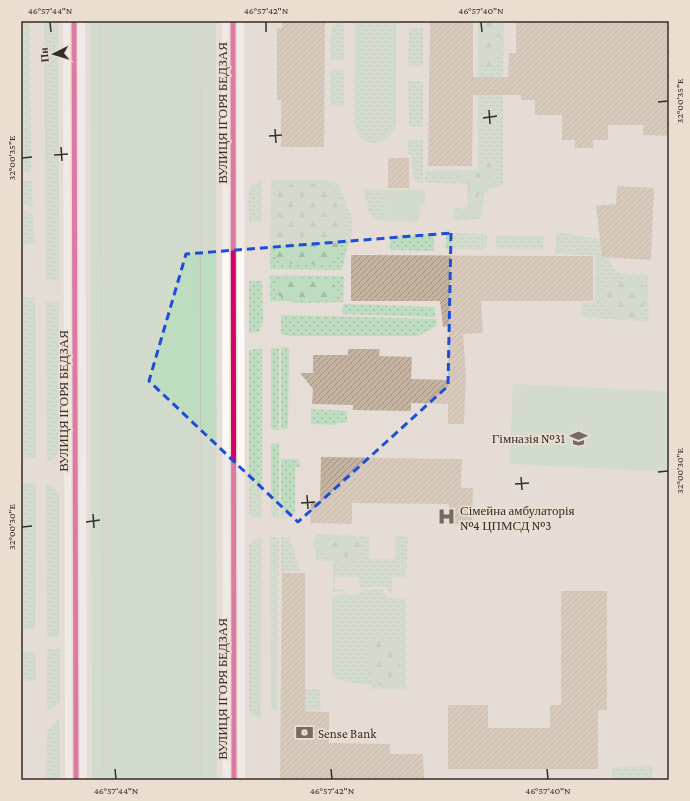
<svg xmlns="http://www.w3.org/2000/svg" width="690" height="801" viewBox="0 0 690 801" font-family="'Crimson Pro',serif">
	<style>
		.grass { fill: url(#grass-dots) }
		.forest { fill: url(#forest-firs) }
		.green { fill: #bddcc0 }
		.building { fill: url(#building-hatch) }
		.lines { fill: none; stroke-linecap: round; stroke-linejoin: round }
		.tertiary { stroke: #fbfaf9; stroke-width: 22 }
		.tram { stroke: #c1c0be; stroke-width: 1 }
		.cycleway-casing { stroke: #ebddd0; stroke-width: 8 }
		.cycleway { stroke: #d6006c; stroke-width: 5 }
		.marked { fill: none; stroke: #1d4ed8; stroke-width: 3; stroke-dasharray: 8 5; stroke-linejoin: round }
		.ticks { fill: none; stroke: #342e29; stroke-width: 1.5 }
		.labels { text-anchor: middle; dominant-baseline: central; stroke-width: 3.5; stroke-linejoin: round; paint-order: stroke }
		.street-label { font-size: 13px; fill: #342e29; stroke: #ebddd0 }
		.poi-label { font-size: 13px; fill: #342e29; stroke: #ebddd0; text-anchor: start }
		.neatline { fill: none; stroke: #342e29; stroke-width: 1.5 }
		.ticks-label { font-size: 10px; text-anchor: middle; fill: #342e29 }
	</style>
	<defs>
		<pattern id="grass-dots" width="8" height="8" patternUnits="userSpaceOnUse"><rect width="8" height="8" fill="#bddcc0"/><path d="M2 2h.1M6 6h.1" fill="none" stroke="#a3bda5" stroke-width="1.8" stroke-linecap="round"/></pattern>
		<pattern id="forest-firs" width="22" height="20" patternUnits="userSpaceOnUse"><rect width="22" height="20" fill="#bddcc0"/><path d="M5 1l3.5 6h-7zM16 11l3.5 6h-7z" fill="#a3bda5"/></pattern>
		<pattern id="building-hatch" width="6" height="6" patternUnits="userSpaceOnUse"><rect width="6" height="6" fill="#c5b3a1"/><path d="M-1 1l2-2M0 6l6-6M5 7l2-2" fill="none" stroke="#a19283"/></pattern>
	</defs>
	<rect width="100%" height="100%" fill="#e5ddd6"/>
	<path class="grass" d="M44,21H58L59,280H46Z
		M337,21H344V60H330V37L332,35V27Z
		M355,21H397L396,125C387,148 362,150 354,125Z
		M478,21H504L503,96V185L485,191L481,219L453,221L454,208L467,207V184L425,183V171L478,170Z
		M21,23H30L31,172H21Z
		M409,28H423V66H408Z
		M330,70H344V106H330Z
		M408,81H423V127H409Z
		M408,140H423V182L417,183L413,177L411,155L408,154Z
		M262,180V222H249C249,214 246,190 253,184C255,182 259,181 262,180Z
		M271,180H326L333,181L338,184L352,216V235L347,248L342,270L270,269Z
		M21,181H32L33,208L21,202Z
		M363,189L384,190L385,221C366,222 368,203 363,189Z
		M21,209L33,215V229L36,243L21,244Z
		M556,232L600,239L614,269L622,274H648L649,322L581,317L582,303L595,302V255L555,254Z
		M446,233L487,234V245L484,250L446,249Z
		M434,234V251L390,250V235Z
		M496,235L544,236L543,250L496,249Z
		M270,275L344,276L343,302L297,303L288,301H270Z
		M249,281H262L263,323L258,332L249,333Z
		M35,297L36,458H21V298Z
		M46,302H59V451L54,460L47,462Z
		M343,304L435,307V317L342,314Z
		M281,315L437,319L436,326L418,336H293L281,334Z
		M281,347H289L288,428L281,430Z
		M262,348V518L252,517L249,514V350Z
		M271,348H279V430L271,429Z
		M311,409L347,411V422L337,423V425L311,424Z
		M271,443H279V518H271Z
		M281,459H299L300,467H295V511C291,518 288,518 281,519Z
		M21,483H36L35,629H21Z
		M46,484C53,486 56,487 59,494V637H47Z
		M317,534L369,536V559H395V536H408L406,577H392V593L388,592L385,586L360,588L359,577H335V589H343L344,592H333V561H316L313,540Z
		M270,537H279L277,710L271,711Z
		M281,537H290L300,571L281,572Z
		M257,538H262L261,717H254L249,712V544L254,540Z
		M382,589L388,598L406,599V689H371V685L344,682L332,676V598L341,594L355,595L363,590Z
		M47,649H60V703L55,707L47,711Z
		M21,652H35L36,681H21Z
		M280,689H320L321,710H280Z
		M59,718L60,780H46L47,732Z
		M653,766L652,780H612V767Z"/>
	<path class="forest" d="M480,21H501L497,56L494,65L490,69C479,63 480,32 480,21Z
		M489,158C507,160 483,185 480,193C477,200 479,211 472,215H463L462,212C464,210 466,209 467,208C472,202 470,190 468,184L462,181L456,176C462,169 470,172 478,170C484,168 484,161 489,158Z
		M303,183C312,184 325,183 333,189C347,201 348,253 329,262C320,266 306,264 296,264C287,263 279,264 275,255C274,244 272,197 279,190C285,184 295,184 303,183Z
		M282,278C291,278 327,278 333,283C336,286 337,290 337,294C335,297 333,299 329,299C321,301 286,300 280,296C274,293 273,285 277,280Z
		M631,281L639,282L643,285C644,293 646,302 643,310C639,321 620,321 613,313C607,308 605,297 606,290C612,282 622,281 631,281Z
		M324,539H353L359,540C363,549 355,564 345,563C336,563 321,551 319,542L320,540Z
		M379,639C384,638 393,638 396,643C400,648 402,674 398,680C396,683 391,684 387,685C383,685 379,685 375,682C373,680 369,676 368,673C366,666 370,661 372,655C373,651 372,647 374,643C375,640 376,640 379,639Z"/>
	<path class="green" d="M90,21H216L217,780H92Z
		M384,190H425V206H421L419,222L385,221Z
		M513,384L669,391V472L509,464Z"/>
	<path class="building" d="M282,21H325L324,147H281V100H277V28H282Z
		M430,21H473V77H508L509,53H516V21H669V136L643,135V125H608V140H593V148H575V140H562V115H535V100H521V95H473L472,166H428Z
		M388,158H409V188H388Z
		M617,186L654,188L651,260L602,257L596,206L616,204Z
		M351,255L593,256V301H481L483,333L463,334L466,374L464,424H448V404L411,403V411L353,410V405L312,404L313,389L300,373H313V355H348V349H380L379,356L412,357L411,379L448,380L449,326L443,327L440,301H351Z
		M321,457L462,459L461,488H473L472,525L449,524V504L352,503V524L310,523L311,502H320Z
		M282,573H305V711L329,712V743L390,744V754H423L424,780H280Z
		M561,591H607V710H598V769H448V705H488V728H550V705H561Z"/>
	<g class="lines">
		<path class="tertiary" d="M74,21L76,780
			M233,21L234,780"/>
		<path class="tram" d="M100,21L104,780
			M200,21L201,780"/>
		<defs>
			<path id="cycleway" d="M74,21L76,780
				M233,21L234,780"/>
		</defs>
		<use href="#cycleway" class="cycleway-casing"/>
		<use href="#cycleway" class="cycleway"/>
	</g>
	<path d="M0 0H690V801H0ZM451,233L448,386L298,522L149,381L186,254Z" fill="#e5ddd6" fill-opacity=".55" fill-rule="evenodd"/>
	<path class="marked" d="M451,233L448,386L298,522L149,381L186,254Z"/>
	<path class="ticks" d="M50,22L51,32M266,22V32M481,22L482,32M658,102L668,101M489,110L490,124M483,118L497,116M275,129L276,143M269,136L282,135M61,147L62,161M54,155L68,154M22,158L32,157M658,472L668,471M521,477L522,490M515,484L529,483M307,495L308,509M301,503L315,502M93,514L94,528M86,522L100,520M22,527L32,526M115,769L116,779M331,769L332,779M547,769L548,779"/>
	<defs>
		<symbol id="school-bare" viewBox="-9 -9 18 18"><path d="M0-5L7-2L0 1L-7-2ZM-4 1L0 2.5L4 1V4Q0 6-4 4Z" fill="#726b66" stroke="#ebddd0" stroke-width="2.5" paint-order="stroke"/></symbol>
		<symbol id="hospital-bare" viewBox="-9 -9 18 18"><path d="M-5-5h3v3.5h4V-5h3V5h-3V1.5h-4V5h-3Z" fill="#726b66" stroke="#ebddd0" stroke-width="2.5" paint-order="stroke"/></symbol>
		<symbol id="bank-bare" viewBox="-9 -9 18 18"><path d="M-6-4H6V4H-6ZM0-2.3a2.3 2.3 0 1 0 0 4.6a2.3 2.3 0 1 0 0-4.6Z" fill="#726b66" stroke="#ebddd0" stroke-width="2.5" paint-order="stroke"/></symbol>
	</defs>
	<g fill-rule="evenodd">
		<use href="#school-bare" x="566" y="426" width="25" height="25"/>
		<use href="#hospital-bare" x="434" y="504" width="25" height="25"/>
		<use href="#bank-bare" x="292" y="720" width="25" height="25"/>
	</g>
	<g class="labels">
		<g class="street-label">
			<text transform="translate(222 113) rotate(-90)">ВУЛИЦЯ ІГОРЯ БЕДЗАЯ</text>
			<text transform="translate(63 401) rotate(-90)">ВУЛИЦЯ ІГОРЯ БЕДЗАЯ</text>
			<text transform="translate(222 689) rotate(-90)">ВУЛИЦЯ ІГОРЯ БЕДЗАЯ</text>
		</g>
		<g class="poi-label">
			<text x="565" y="438" text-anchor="end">Гімназія №31</text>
			<text x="460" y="510">Сімейна амбулаторія<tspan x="460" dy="15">№4 ЦПМСД №3</tspan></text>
			<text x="318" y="733">Sense Bank</text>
		</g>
	</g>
	<rect width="690" height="801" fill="none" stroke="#ebddd0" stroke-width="44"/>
	<g transform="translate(54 54) rotate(265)" stroke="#ebddd0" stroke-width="3" paint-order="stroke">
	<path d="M0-3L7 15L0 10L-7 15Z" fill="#342e29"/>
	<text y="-6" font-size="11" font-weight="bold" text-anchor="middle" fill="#342e29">Пн</text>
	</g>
	<rect x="22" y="22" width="646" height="757" class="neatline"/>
	<g class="ticks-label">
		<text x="50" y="14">46°57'44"N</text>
		<text x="266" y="14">46°57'42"N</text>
		<text x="481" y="14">46°57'40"N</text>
		<text transform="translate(679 101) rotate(-90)" y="4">32°00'35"E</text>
		<text transform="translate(11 158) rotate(-90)" y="4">32°00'35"E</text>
		<text transform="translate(679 471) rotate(-90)" y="4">32°00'30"E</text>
		<text transform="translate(11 527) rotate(-90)" y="4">32°00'30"E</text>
		<text x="116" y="794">46°57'44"N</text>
		<text x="332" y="794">46°57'42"N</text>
		<text x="548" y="794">46°57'40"N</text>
	</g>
</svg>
